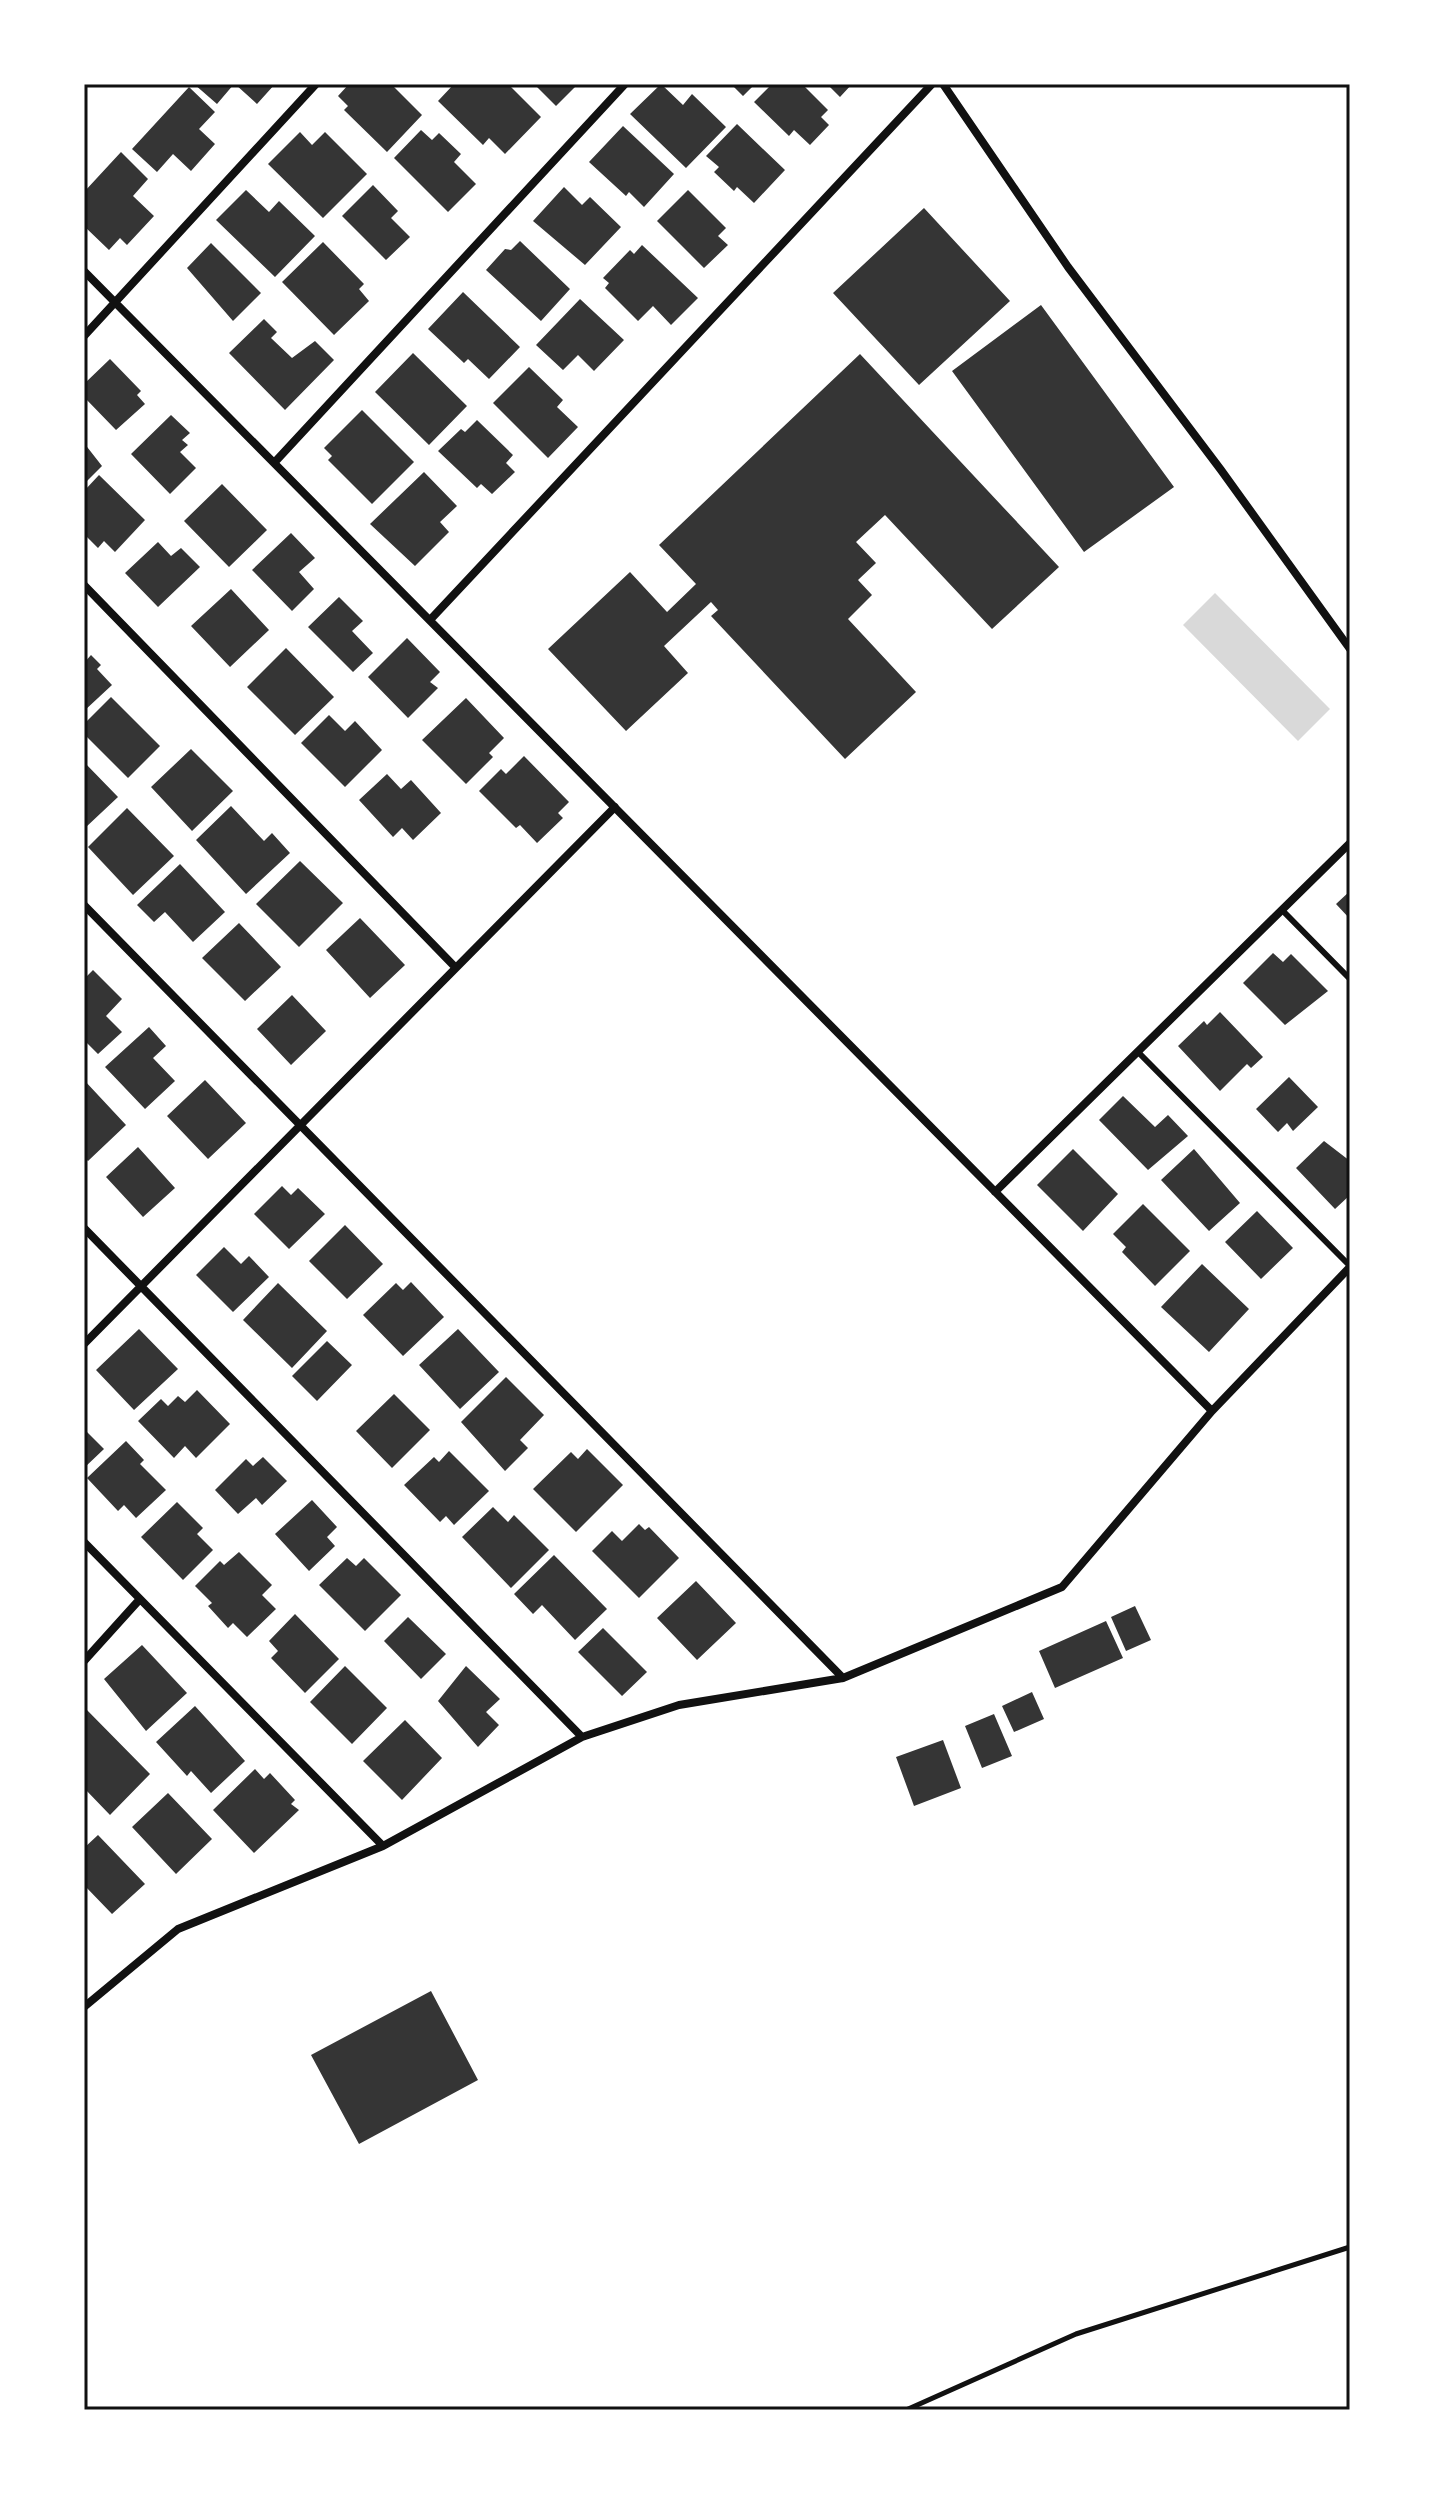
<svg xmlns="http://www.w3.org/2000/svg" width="1434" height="2494" viewBox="0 0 1434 2494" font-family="Figtree,sans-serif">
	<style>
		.water { fill: #d9d9d9 }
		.building { fill: #353535 }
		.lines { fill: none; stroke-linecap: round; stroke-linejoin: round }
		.path { stroke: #111; stroke-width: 5 }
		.service { stroke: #111; stroke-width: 6 }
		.minor { stroke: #111; stroke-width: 8 }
		.neatline { fill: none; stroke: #111; stroke-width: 3 }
	</style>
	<rect width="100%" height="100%" fill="#fff"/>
	<path class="water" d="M1215,593L1330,709L1298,741L1183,625Z"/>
	<path class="building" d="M194,84H234L217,104Z
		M235,84H275L257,104Z
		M349,84H391L422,115L387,152L344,110L348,106L338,96Z
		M454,84H508L541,117L505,154L489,138L483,145L438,101Z
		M534,84H578L556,106Z
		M661,84L683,105L692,94L726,127L686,168L630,114Z
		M731,84H755L743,96Z
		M772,84H802L828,110L821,117L829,125L810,145L794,130L789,136L754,102Z
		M827,84H852L840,97Z
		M189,87L215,112L199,129L215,144L191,171L173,154L157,172L132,149Z
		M737,124L785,170L754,203L737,187L734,191L714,172L719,167L706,156Z
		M623,126L674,174L644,207L629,192L626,196L589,162Z
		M421,130L432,140L439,133L461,154L454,162L476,184L448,212L394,158Z
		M300,132L312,145L325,132L367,174L323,218L268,164Z
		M121,152L148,179L133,196L154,216L127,245L120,238L109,250L84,226V192Z
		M373,185L398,211L391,218L410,237L386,260L342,216Z
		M564,187L582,205L590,197L621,227L585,265L533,221Z
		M246,190L269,212L279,201L315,236L275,277L216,220Z
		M688,190L726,228L718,236L728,245L704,268L657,221Z
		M924,208L1010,301L919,385L833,293Z
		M520,241L570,289L541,321L486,270L505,249L511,250Z
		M323,242L364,284L359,289L369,301L334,335L282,282Z
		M211,243L261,293L233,321L187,268Z
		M642,245L698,298L671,325L653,306L638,321L605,288L609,283L603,278L630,250L634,254Z
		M463,292L520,347L489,379L468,359L464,363L428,329Z
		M580,299L624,340L594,371L578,355L563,370L536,345Z
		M1041,305L1174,487L1084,552L952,371Z
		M264,319L277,332L271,338L292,358L315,341L334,360L285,410L229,353Z
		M413,353L467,406L429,445L375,392Z
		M860,354L1059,567L992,629L885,515L856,542L876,563L858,580L872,595L848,619L916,692L845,759L711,616L718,610L711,602L664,646L688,673L626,731L548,649L630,572L667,612L696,584L659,545Z
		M110,359L141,391L137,395L145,404L116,430L84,397V384Z
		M529,367L563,400L557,407L578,427L548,458L493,403Z
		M362,410L414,462L372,504L328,460L332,456L324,448Z
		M171,415L190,433L182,440L188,445L180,452L196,468L170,494L131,454Z
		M477,420L513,455L506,463L515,472L492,494L481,484L477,488L438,451L461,429L465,432Z
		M84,443L102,466L84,484Z
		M424,472L457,506L440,522L449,532L415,566L370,524Z
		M99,475L145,520L115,552L104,541L98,548L84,534V491Z
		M222,484L267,530L229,567L184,521Z
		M291,533L315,558L299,572L314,589L292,611L252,570Z
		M158,542L171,556L181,548L200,567L158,607L125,573Z
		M231,589L269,630L230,667L191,626Z
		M339,597L363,621L352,631L373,653L353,672L308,627Z
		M407,638L440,672L430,682L438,688L408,718L368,677Z
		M286,648L334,697L295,735L247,687Z
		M91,655L101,665L97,669L112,685L84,711V663Z
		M111,697L160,746L128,778L84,734V724Z
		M466,698L504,738L489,753L493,757L466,784L422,740Z
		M329,715L345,731L355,721L382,750L345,787L301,743Z
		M191,749L233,791L192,831L151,787Z
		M524,756L569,802L558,813L563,818L537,843L520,825L516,828L479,791L501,769L506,774Z
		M84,762L118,797L85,828L84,827Z
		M387,774L401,789L411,780L441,813L413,840L402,828L393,837L359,800Z
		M231,806L264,841L272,833L290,853L246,894L196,840Z
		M127,808L174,856L133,895L88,847Z
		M300,861L343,903L299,947L256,904Z
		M180,864L225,912L193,942L165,912L154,922L137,905Z
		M1350,891V919L1336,904Z
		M360,918L405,965L370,998L326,950Z
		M239,923L281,967L245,1001L202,958Z
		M1273,953L1283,962L1291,954L1328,991L1285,1025L1243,983Z
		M93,970L122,999L106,1016L122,1032L98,1054L84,1040V979Z
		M292,995L326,1031L291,1065L257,1029Z
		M1220,1012L1263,1057L1251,1068L1247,1064L1220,1091L1178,1046L1204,1021L1207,1025Z
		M149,1027L166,1046L153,1058L175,1081L145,1109L105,1067Z
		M1289,1077L1318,1107L1293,1131L1287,1123L1278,1132L1256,1109Z
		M84,1080L126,1125L88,1161L84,1157Z
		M205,1080L246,1123L208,1159L167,1116Z
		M1123,1096L1155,1127L1168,1115L1188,1136L1148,1170L1099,1120Z
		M1324,1141L1350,1161V1195L1335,1209L1296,1168Z
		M138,1147L175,1188L143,1217L106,1177Z
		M1073,1149L1118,1194L1083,1231L1037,1185Z
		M1194,1149L1240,1203L1209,1231L1161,1180Z
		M282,1186L291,1195L298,1188L325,1214L289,1249L254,1214Z
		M1143,1204L1190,1251L1155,1286L1122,1252L1126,1247L1113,1234Z
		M1257,1211L1293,1248L1261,1279L1225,1242Z
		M345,1225L383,1264L347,1299L309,1261Z
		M224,1247L241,1264L249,1256L269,1277L233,1312L196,1275Z
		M1202,1264L1249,1309L1209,1352L1161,1307Z
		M411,1282L444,1317L403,1356L363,1315L396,1283L403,1290Z
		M278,1283L327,1331L292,1368L243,1320Z
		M139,1329L178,1369L134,1410L96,1370Z
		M458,1329L499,1372L460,1409L419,1365Z
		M327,1341L352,1365L317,1401L292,1376Z
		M506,1377L544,1415L520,1440L528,1448L505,1471L461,1422Z
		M197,1390L230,1424L196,1458L185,1446L174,1458L138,1421L161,1399L168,1406L178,1396L185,1402Z
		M394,1394L430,1430L392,1468L356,1431Z
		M84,1429L104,1449L84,1468Z
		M126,1441L144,1460L140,1464L166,1490L136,1518L124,1505L118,1511L87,1478Z
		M587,1449L623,1485L576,1532L533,1489L571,1452L578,1459Z
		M449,1451L489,1491L454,1525L446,1516L440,1522L404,1485L434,1457L439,1462Z
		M263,1457L287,1481L262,1505L256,1498L238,1514L215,1490L246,1459L253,1466Z
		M312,1500L337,1527L327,1537L335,1546L309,1571L275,1534Z
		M177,1502L203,1528L197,1534L213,1550L183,1580L141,1537Z
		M493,1507L508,1522L514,1515L549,1550L511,1588L462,1537Z
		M639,1524L645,1530L649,1527L679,1558L639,1598L592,1551L612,1531L622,1541Z
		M239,1552L272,1585L262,1595L276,1609L247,1637L233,1623L228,1628L208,1606L212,1603L195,1586L220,1561L224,1565Z
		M554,1555L607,1609L575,1640L542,1605L533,1614L514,1594Z
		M347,1558L356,1566L364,1558L401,1595L365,1631L319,1585Z
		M696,1581L736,1623L697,1660L657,1618Z
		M1135,1606L1151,1640L1126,1651L1111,1617Z
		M295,1614L339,1659L305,1693L271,1658L278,1651L269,1641Z
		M408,1617L446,1654L421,1679L384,1641Z
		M1106,1621L1123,1658L1055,1688L1039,1651Z
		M603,1628L647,1672L622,1696L578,1652Z
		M142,1645L187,1693L146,1731L104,1679Z
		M345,1666L387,1708L352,1744L310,1702Z
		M466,1666L500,1699L486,1712L499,1725L478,1747L438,1701Z
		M1032,1692L1044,1719L1014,1732L1002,1706Z
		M195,1706L245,1761L211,1793L191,1771L187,1776L156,1742Z
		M84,1707L150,1774L110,1815L84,1788Z
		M994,1714L1012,1756L982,1768L965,1726Z
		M405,1720L442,1758L402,1800L363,1761Z
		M943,1740L961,1788L914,1806L896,1757Z
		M255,1769L264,1779L270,1773L295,1800L291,1804L299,1810L254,1853L213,1810Z
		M168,1793L212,1839L176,1874L132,1827Z
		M98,1835L145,1884L112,1914L84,1885V1848Z
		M431,1991L478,2080L359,2144L311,2055Z"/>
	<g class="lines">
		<path class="path" d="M906,2410L1076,2334L1350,2247"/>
		<path class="service" d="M1282,910L1350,979
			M1138,1052L1350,1266"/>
		<path class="minor" d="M943,84L1068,267L1221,470L1350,649
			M84,271L1212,1411
			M84,336L316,84
			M274,463L625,84
			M84,585L456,968
			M430,620L932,84
			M84,905L843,1678
			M995,1192L1350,843
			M84,1228L582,1737
			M84,1344L615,807
			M84,1542L383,1846
			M84,1661L140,1599
			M84,2007L178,1929L383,1846L582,1737L679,1705L843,1678L1062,1587L1212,1411L1350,1267"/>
	</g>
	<rect width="1434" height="2494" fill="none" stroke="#ffffff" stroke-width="172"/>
	<rect x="86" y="86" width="1262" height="2322" class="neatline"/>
</svg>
